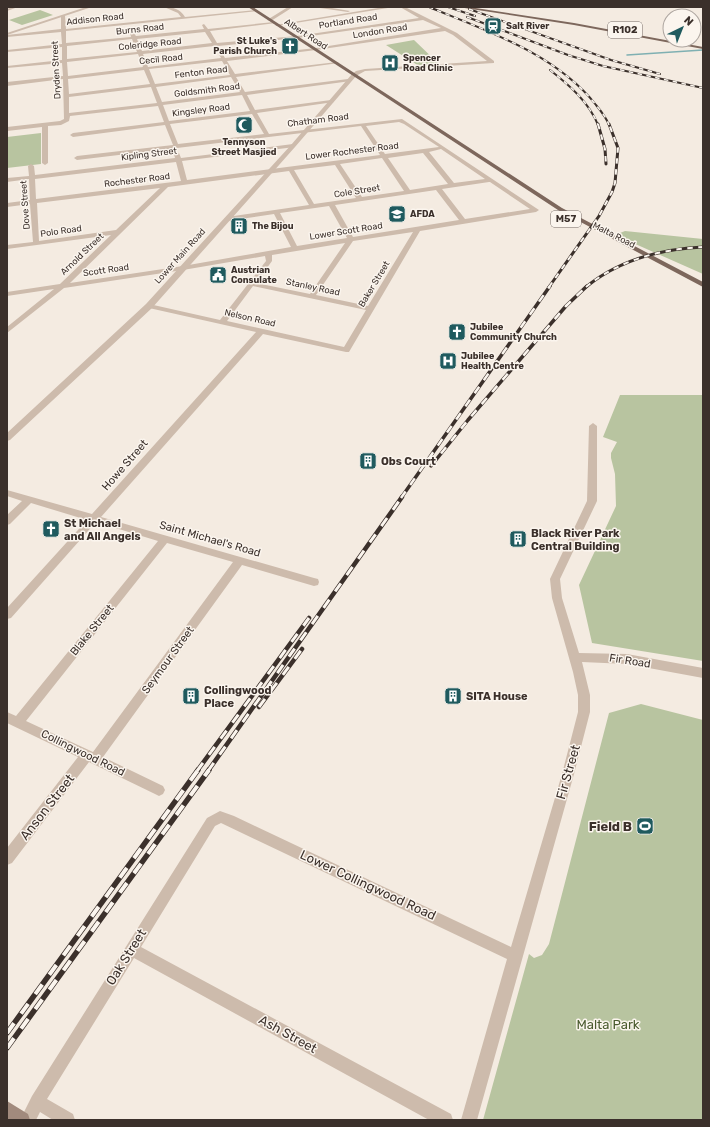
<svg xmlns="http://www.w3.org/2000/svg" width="710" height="1127" viewBox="0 0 710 1127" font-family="Rubik,sans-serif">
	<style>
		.green { fill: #b8c4a0 }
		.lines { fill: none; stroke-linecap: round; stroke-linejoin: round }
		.stream { stroke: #7fb0b2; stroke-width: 1.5 }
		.minor { fill: #cdbbac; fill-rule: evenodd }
		.tertiary { fill: #cdbbac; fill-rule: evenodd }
		.secondary { fill: #a18a7d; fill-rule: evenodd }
		.primary { fill: #7d675c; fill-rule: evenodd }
		.rail-far4-casing { stroke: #3b302b; stroke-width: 2 }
		.rail-far3-casing { stroke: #3b302b; stroke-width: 3 }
		.rail-far2-casing { stroke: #3b302b; stroke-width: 3.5 }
		.rail-far1-casing { stroke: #3b302b; stroke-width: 4.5 }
		.rail-casing { stroke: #3b302b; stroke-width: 5.5 }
		.rail-far4 { stroke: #fbf5ee; stroke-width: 1.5; stroke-dasharray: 4.5; stroke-linecap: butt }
		.rail-far3 { stroke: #fbf5ee; stroke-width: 2; stroke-dasharray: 5.5; stroke-linecap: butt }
		.rail-far2 { stroke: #fbf5ee; stroke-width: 2.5; stroke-dasharray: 8; stroke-linecap: butt }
		.rail-far1 { stroke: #fbf5ee; stroke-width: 3; stroke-dasharray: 10; stroke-linecap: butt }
		.rail { stroke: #fbf5ee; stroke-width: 4; stroke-dasharray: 12; stroke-linecap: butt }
		.labels { text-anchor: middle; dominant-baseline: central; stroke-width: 3; stroke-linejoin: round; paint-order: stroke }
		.far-street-label { font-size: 9px; fill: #3b302b; stroke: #fbf5ee }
		.far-poi-label { font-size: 9px; font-weight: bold; fill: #3b302b; stroke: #fbf5ee; text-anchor: start }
		.shield { fill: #fbf5ee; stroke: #756b66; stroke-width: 1 }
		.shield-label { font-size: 10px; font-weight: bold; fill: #3b302b }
		.poi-label { font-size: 11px; font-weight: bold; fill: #3b302b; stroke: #fbf5ee; text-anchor: start }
		.street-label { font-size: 11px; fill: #3b302b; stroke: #fbf5ee }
		.near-street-label { font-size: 13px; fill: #3b302b; stroke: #fbf5ee }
		.near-poi-label { font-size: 13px; font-weight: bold; fill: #3b302b; stroke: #fbf5ee; text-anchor: end }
		.near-park-label { font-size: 13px; fill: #4a5a2e; stroke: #fbf5ee }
	</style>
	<rect width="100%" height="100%" fill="#f4ebe1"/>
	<path class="green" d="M40,10L53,15L22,25L9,20Z
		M414,40L439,64L419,66L386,45Z
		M41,133V164L7,168V137Z
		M625,231L703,239V274L615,235Z
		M620,395H703V661L592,643L579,585L616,506L615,474L611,458V453L617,442L603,437Z
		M641,704L703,720V1120H483L529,954L534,958L542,955L549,944L609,713Z"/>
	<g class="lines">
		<path class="stream" d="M627,55L703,50"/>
		<path class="minor" d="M12,7H18L7,11V9Z
			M164,7C173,7 180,9 185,17L256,10L258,11L66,31V43L131,37L130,32L132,31L136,36L204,29L202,25L204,24L208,29L274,22L276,23L210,31L217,43L297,36L419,18L400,7H405L457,33L494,61V63L365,71L356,76L351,75L356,71L365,69L487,61L453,35L445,31L316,50L227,61L235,74L337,62L339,63L236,77L245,92L348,79L351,81L247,95L255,110L331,100L334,102L257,113L269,134L402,119L539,210L536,212L420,231L349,352H346L263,334L101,517L314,578L318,579L319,582L318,585L314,586L242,565L103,757L163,786L165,790L163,794L159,796L155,794L89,762L12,863L7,865V848L78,757L7,723V712L16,716L158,541L96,522L11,618L7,619V608L87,520L31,503L10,524L7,525V515L22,501L7,496V490L92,514L256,332L149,308L145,306L149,304L220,320L266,261L265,256L183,270L64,288L7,333V327L54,289L7,296V292L60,284L111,235L7,249V245L33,242L30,204L7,207V203L30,200L29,179L7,182V178L29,176L28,166L31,164L34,166L35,175L175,158L174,154L177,152L179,153L181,158L293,144L295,145V147L182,161L187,180L380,155L361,126L77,160L74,158L77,156L173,145L165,125L73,137L70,135L73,133L164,122L158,106L70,116L69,121L61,125L48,126V163L45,165L42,163V127L7,131V127L60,121L64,119L63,79L7,86V82L63,76L62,63L7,68V66L62,60V47L7,52V50L62,44L61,32L7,37V35L61,29V16L63,15L65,16L66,29L181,17L178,13ZM423,20L441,28L316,48L225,58L218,46L297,38ZM205,32L212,43L142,51L137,39ZM132,39L137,52L67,59V46ZM214,46L221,58L148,67L143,54ZM138,54L143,67L68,76L67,62ZM222,61L230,75L155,84L149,69ZM144,70L150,84L69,94L68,79ZM231,77L240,92L162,102L156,87ZM151,87L157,103L69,113V97ZM242,95L250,111L169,121L163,105ZM252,114L264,134L178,144L170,124ZM399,122L404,124L439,147L385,154L366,126ZM441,149L485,179L454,183L429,152ZM423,153L448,184L410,190L388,158ZM382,158L404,191L362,197L340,164ZM176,162L181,181L36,199L35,179ZM335,165L356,198L314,204L294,170ZM289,171L309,205L227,217L224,219L227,221L274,214L291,247L183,266L70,283L168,187ZM489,182H490L530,209L465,219L442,189ZM160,188L116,230L39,241L37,203ZM436,190L459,220L353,237L335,205ZM329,206L347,238L297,246L280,213ZM413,232L368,306L316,295L353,241ZM345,243L310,294L256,283L272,261V255ZM253,286L366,310L344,347L227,321ZM167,543L233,562L93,752L26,721Z
			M288,7H293L271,21L267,20Z
			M313,7H326L350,11L348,12Z
			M384,7H394L277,26L275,25Z
			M593,423L597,426V501L560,579L562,598L579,653L627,654L703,668V678L627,664L582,662L590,695V712L574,774L477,1120H461L507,959L221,823L215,826L141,947L451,1114L453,1120H429L134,958L47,1099L73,1114L75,1120H53L40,1112L36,1120H20L32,1096L207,818L220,811L234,816L511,947L562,774L578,712V695L573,672L552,598L550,579L587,501L589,426Z"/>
		<path class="tertiary" d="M86,7H92L7,35V33Z
			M352,74L357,75L295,147L152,308L10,440L7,441V433L146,304L291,145Z"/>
		<path class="secondary" d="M7,1101L28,1114L30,1120H9L7,1119Z"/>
		<path class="primary" d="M248,7H253L562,208L703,282V287L558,210Z
			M458,7H469L574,23L703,47V49L574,25Z"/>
		<defs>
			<path id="rail-far4" d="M429,7C487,31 556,54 596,105C601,111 606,117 609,125
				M448,7L475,16
				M469,9L611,60L660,74
				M467,17L568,55L603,66L703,88
				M550,70C569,85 589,102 598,125"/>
			<path id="rail-far3" d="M598,124L605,149L606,164
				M549,287L599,216L612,192L615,183L618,148L609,124
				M586,287C619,260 661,249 703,247"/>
			<path id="rail-far2" d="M431,466L468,420L566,306L587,286
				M401,498L550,286"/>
			<path id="rail-far1" d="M259,707L302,649
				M197,771L309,618
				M208,771L402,497"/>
			<path id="rail" d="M7,1033L198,770
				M7,1048L209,770"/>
		</defs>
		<use href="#rail-far4" class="rail-far4-casing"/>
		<use href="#rail-far3" class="rail-far3-casing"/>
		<use href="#rail-far2" class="rail-far2-casing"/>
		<use href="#rail-far1" class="rail-far1-casing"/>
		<use href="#rail" class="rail-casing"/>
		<use href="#rail-far4" class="rail-far4"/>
		<use href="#rail-far3" class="rail-far3"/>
		<use href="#rail-far2" class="rail-far2"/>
		<use href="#rail-far1" class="rail-far1"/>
		<use href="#rail" class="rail"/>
	</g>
	<defs>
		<symbol id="station-square" viewBox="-11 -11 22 22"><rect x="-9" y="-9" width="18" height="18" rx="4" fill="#1f5a5e" stroke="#fbf5ee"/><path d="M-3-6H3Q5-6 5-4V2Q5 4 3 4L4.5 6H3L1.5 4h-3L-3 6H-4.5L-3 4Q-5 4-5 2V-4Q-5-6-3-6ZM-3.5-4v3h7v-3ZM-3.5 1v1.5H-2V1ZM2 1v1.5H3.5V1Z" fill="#fff"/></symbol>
		<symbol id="church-square" viewBox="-11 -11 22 22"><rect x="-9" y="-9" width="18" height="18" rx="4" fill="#1f5a5e" stroke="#fbf5ee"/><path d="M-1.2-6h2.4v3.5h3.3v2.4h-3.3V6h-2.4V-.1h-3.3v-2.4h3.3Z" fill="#fff"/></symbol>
		<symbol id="hospital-square" viewBox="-11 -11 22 22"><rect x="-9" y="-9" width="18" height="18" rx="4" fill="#1f5a5e" stroke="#fbf5ee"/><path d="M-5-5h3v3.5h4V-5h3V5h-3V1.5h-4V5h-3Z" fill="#fff"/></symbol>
		<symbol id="mosque-square" viewBox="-11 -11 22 22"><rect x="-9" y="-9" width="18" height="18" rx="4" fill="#1f5a5e" stroke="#fbf5ee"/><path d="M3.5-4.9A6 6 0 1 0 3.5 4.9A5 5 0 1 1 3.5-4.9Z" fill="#fff"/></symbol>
		<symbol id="university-square" viewBox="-11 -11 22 22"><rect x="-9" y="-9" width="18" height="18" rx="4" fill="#1f5a5e" stroke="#fbf5ee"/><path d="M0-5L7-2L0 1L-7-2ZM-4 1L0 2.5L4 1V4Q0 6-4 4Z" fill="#fff"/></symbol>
		<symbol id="building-square" viewBox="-11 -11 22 22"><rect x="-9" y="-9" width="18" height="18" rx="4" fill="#1f5a5e" stroke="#fbf5ee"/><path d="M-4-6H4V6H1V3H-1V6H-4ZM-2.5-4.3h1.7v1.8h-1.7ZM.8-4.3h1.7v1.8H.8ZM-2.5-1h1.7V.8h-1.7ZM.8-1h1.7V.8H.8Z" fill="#fff"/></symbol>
		<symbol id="civic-square" viewBox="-11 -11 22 22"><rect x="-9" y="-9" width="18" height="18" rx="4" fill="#1f5a5e" stroke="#fbf5ee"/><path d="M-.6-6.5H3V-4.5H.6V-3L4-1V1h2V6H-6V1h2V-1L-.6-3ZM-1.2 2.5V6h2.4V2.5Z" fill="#fff"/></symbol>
		<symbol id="stadium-square" viewBox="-11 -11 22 22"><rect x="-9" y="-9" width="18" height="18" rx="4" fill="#1f5a5e" stroke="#fbf5ee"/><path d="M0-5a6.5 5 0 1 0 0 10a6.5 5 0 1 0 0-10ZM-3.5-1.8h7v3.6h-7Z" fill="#fff"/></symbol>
	</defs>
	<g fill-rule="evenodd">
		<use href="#station-square" x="483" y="16" width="20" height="20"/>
		<use href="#church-square" x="280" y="36" width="20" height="20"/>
		<use href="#hospital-square" x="380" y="53" width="20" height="20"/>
		<use href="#mosque-square" x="234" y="115" width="20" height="20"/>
		<use href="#university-square" x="387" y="204" width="20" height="20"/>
		<use href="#building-square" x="229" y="216" width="20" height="20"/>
		<use href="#civic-square" x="208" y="265" width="20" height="20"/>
		<use href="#church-square" x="447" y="322" width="20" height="20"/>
		<use href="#hospital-square" x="438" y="351" width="20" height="20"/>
		<use href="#building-square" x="358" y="451" width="20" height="20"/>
		<use href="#church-square" x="41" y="519" width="20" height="20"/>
		<use href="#building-square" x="508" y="529" width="20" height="20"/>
		<use href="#building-square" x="181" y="686" width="20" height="20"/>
		<use href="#building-square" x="443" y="686" width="20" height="20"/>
		<use href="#stadium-square" x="635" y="816" width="20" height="20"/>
	</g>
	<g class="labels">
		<g class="far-street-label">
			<text transform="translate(95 19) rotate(-6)">Addison Road</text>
			<text transform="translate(348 21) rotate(-9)">Portland Road</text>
			<text transform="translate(140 29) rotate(-6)">Burns Road</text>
			<text transform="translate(380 31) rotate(-9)">London Road</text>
			<text transform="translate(306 34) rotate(33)">Albert Road</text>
			<text transform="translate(150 44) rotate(-6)">Coleridge Road</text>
			<text transform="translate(161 59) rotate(-6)">Cecil Road</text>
			<text transform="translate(56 70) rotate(-93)">Dryden Street</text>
			<text transform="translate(201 72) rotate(-7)">Fenton Road</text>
			<text transform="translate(207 90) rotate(-7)">Goldsmith Road</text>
			<text transform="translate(201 110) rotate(-7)">Kingsley Road</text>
			<text transform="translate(318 120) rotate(-7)">Chatham Road</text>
			<text transform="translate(352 151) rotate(-7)">Lower Rochester Road</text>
			<text transform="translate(149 154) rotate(-7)">Kipling Street</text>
			<text transform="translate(137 180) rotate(-7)">Rochester Road</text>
			<text transform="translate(357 191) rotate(-9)">Cole Street</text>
			<text transform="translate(25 205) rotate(-94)">Dove Street</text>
			<text transform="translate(61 231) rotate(-8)">Polo Road</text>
			<text transform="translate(346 231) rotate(-9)">Lower Scott Road</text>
			<text transform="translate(614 235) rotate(27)">Malta Road</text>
			<text transform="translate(82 254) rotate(-44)">Arnold Street</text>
			<text transform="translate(180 256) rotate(-48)">Lower Main Road</text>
			<text transform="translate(106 270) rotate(-8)">Scott Road</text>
			<text transform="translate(374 284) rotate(-59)">Baker Street</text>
			<text transform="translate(313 287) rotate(12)">Stanley Road</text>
			<text transform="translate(250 318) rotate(13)">Nelson Road</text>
		</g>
		<g class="far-poi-label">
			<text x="506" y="26">Salt River</text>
			<text x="277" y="41" text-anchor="end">St Luke's<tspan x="277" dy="10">Parish Church</tspan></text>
			<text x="403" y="58">Spencer<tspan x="403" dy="10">Road Clinic</tspan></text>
			<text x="244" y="142" text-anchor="middle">Tennyson<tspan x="244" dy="10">Street Masjied</tspan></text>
			<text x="410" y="214">AFDA</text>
			<text x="252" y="226">The Bijou</text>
			<text x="231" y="270">Austrian<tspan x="231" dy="10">Consulate</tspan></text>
			<text x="470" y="327">Jubilee<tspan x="470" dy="10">Community Church</tspan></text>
			<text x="461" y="356">Jubilee<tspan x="461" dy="10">Health Centre</tspan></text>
		</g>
		<g class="shield">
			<rect x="608" y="22" width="34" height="16" rx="3"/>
			<rect x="551" y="211" width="30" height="16" rx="3"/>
		</g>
		<g class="shield-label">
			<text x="625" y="30">R102</text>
			<text x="566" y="219">M57</text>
		</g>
		<g class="poi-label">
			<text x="381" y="461">Obs Court</text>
			<text x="64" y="523">St Michael<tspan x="64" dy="13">and All Angels</tspan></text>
			<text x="531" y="533">Black River Park<tspan x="531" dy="13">Central Building</tspan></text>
			<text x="204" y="690">Collingwood<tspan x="204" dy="13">Place</tspan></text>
			<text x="466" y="696">SITA House</text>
		</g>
		<g class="street-label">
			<text transform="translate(125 465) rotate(-49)">Howe Street</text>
			<text transform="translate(210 539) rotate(16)">Saint Michael's Road</text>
			<text transform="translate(92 630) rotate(-51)">Blake Street</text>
			<text transform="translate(168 660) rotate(-54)">Seymour Street</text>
			<text transform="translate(630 661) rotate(9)">Fir Road</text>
			<text transform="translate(83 753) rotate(26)">Collingwood Road</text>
		</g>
		<g class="near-street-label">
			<text transform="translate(568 772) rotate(-74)">Fir Street</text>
			<text transform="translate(47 807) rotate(-52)">Anson Street</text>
			<text transform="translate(368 885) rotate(25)">Lower Collingwood Road</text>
			<text transform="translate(126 957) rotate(-58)">Oak Street</text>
			<text transform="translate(288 1034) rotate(29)">Ash Street</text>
		</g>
		<g class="near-poi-label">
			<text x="632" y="826">Field B</text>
		</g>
		<g class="near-park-label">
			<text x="608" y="1024">Malta Park</text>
		</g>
	</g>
	<rect width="710" height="1127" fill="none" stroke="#3b302b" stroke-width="16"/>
	<g transform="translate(682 28) rotate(43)"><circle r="19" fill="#fbf5ee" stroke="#aea6a0"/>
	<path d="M0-3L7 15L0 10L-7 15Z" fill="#1f5a5e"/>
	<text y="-6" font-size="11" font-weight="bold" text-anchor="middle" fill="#3b302b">N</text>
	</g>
</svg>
